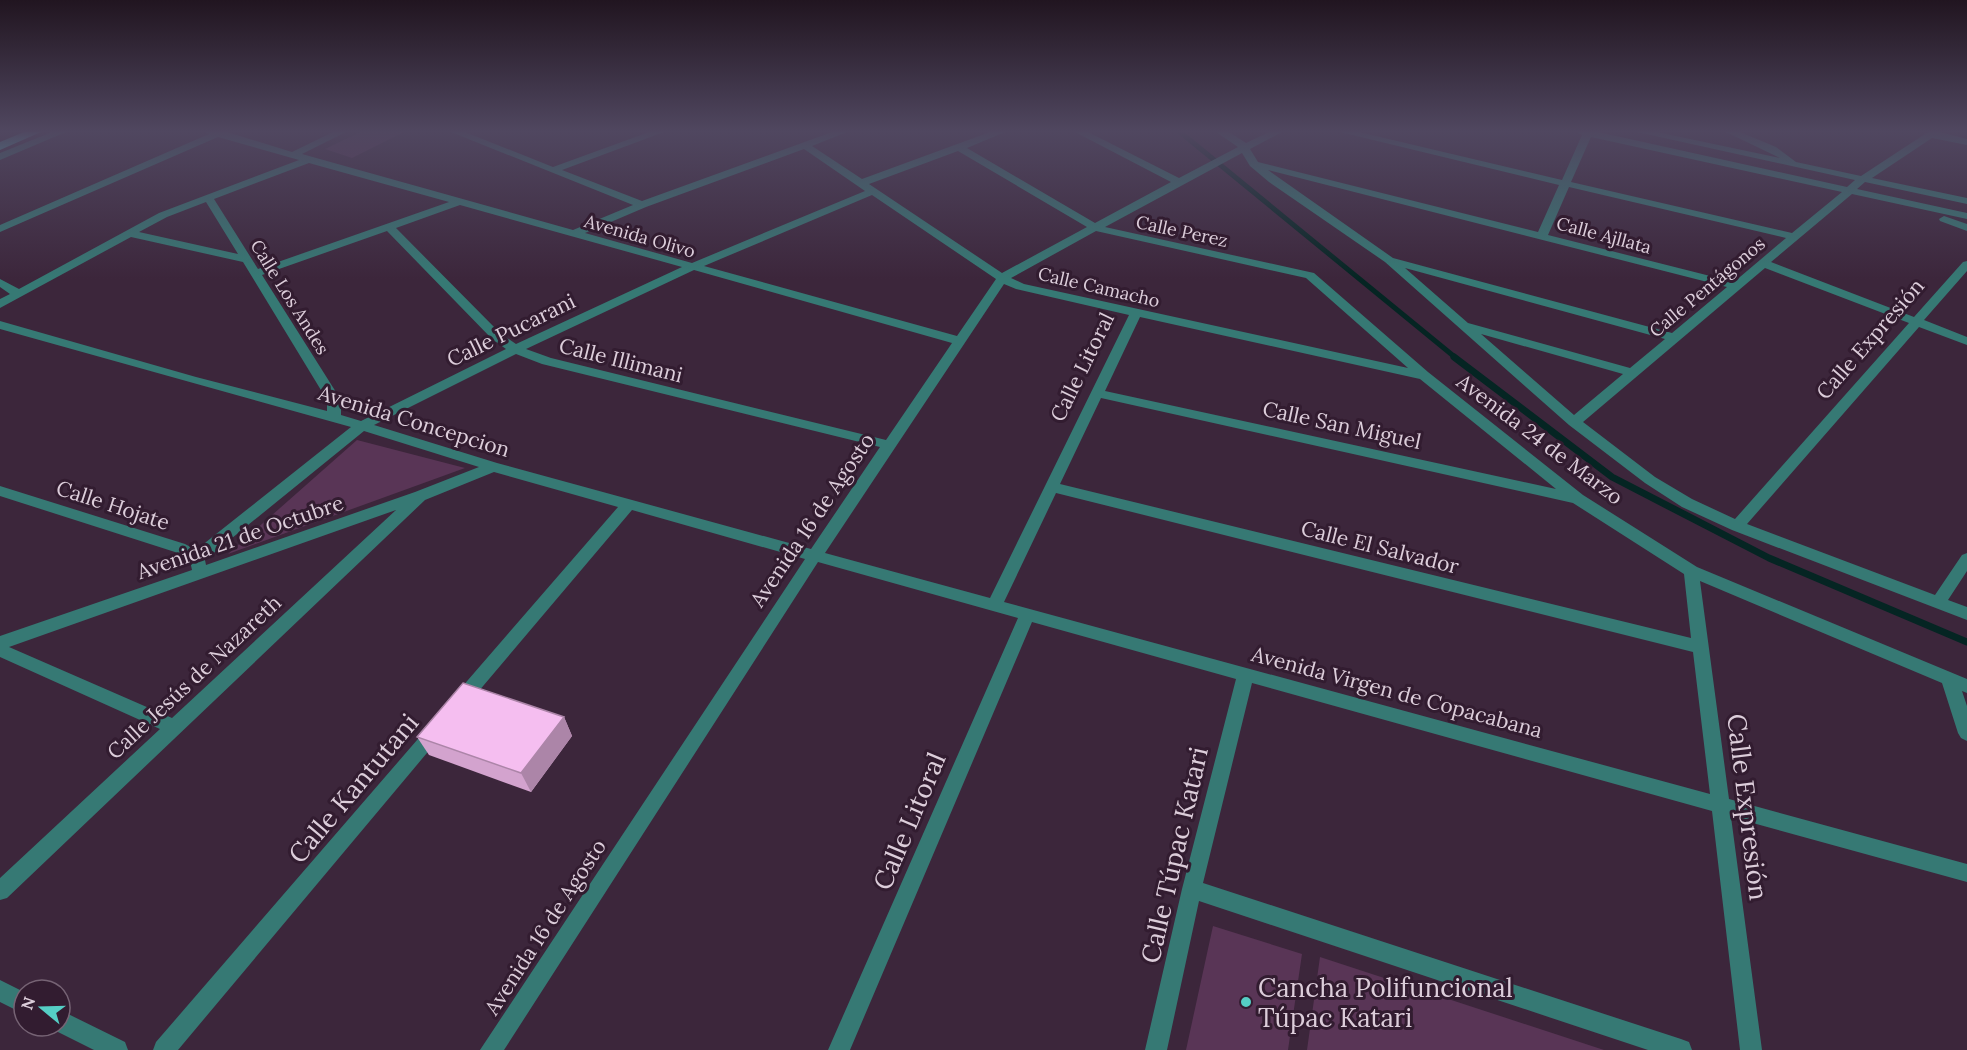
<svg xmlns="http://www.w3.org/2000/svg" width="1967" height="1050" viewBox="0 0 1967 1050" font-family="Lora,serif">
	<style>
		.green { fill: #593556 }
		.lines { fill: none; stroke-linecap: round; stroke-linejoin: round }
		.stream-far1 { stroke: #052523; stroke-width: 5 }
		.stream { stroke: #052523; stroke-width: 7 }
		.minor { fill: #367974; fill-rule: evenodd }
		.highway { fill: #48d9d0; fill-rule: evenodd }
		.wall { fill: #d3a3ce }
		.shaded-wall { fill: #ac85a8 }
		.building { fill: #f5bef0; stroke: #ac85a8; stroke-width: 1.5 }
		.poi-dot { fill: #55cec5; stroke: #321c30; stroke-width: 2 }
		.labels { text-anchor: middle; dominant-baseline: central; stroke-width: 6; stroke-linejoin: round; paint-order: stroke }
		.far-street-label { font-size: 18px; fill: #dccdda; stroke: #321c30 }
		.street-label { font-size: 21px; fill: #dccdda; stroke: #321c30 }
		.near-street-label { font-size: 26px; fill: #dccdda; stroke: #321c30 }
		.near-poi-label { font-size: 26px; fill: #dccdda; stroke: #321c30; text-anchor: start }
	</style>
	<rect width="100%" height="100%" fill="#3c263b"/>
	<path class="green" d="M360,132H404L352,158L325,149Z
		M357,440L465,468L228,554Z
		M1213,926L1302,954L1288,1050H1186Z
		M1320,957L1604,1050H1307Z"/>
	<g class="lines">
		<path class="stream-far1" d="M1180,132L1456,358"/>
		<path class="stream" d="M1454,357L1612,477L1769,558L1967,642"/>
		<path class="minor" d="M52,132H66L0,160V153Z
			M206,132H227L292,152L333,132H346L302,154L573,230L633,205L451,132H465L553,167L649,132H664L562,170L642,201L832,132H847L812,146L862,179L990,132H1005L967,148L1095,223L1171,182L1075,132H1088L1179,178L1238,147L1216,132H1229L1246,143L1269,132H1282L1250,149L1258,162L1538,232L1559,185L1340,132H1359L1562,180L1582,135L1578,132H1598L1847,187L1855,180L1637,132H1657L1780,158L1726,132H1740L1776,147L1796,162L1861,176L1928,132H1940L1967,139V145L1932,138L1872,178L1967,198V204L1865,182L1857,189L1967,213V219L1852,194L1771,262L1914,317L1963,262L1967,261V271L1924,320L1967,337V345L1919,327L1747,524L1935,595L1962,555L1967,553V571L1948,600L1967,607V620L1732,530L1682,507L1645,483L1569,425L1385,262L1269,182L1250,166L1242,153L1105,227L1314,273L1428,372L1583,495L1697,567L1967,679V693L1962,691L1967,706V741L1961,738L1958,733L1942,683L1700,581L1729,799L1967,864V882L1731,817L1762,1050H1740L1712,811L1252,683L1203,883L1681,1039L1689,1042L1692,1050H1648L1199,901L1167,1050H1145L1182,889L1236,679L1032,622L850,1050H828L1018,618L818,562L504,1050H480L805,559L632,510L467,705L461,707L455,705L452,700L455,695L618,507L494,472L425,500L7,898L0,900V878L160,729L0,657V636L192,570L190,561L175,552L0,496V486L185,544L196,550L351,427L0,329V321L196,377L327,411V400L243,262L131,237L0,308V299L10,294L0,287V279L19,289L159,213L299,160L218,137L0,232V225L209,134ZM1591,137L1842,192L1792,233L1571,182ZM804,149L865,191L692,263L585,233L646,207ZM958,151L1087,227L1002,273L869,184ZM309,163L449,202L258,269L214,199ZM1268,170L1727,287L1672,333L1393,258ZM1569,187L1786,238L1734,282L1548,235ZM872,195L996,279L957,336L704,266ZM206,202L238,254L139,232L167,217ZM460,205L682,267L516,344L500,333L396,228ZM387,231L492,339L506,349L361,421L341,415V400L262,275ZM1096,231L1306,278L1408,368L1024,284L1011,278ZM1405,268L1665,339L1630,368L1468,323ZM1765,268L1909,323L1735,519L1692,499L1655,477L1583,422ZM694,270L952,343L886,440L551,358L526,349ZM1004,284L1016,289L1129,315L990,598L825,553ZM1140,317L1420,379L1556,489L1105,391ZM1481,334L1623,374L1574,415ZM516,354L542,364L880,447L811,549L497,463L374,425ZM1101,398L1573,503L1684,574L1691,638L1060,484ZM364,431L479,467L415,492L206,565L205,560ZM1056,493L1693,652L1710,794L1004,602ZM396,510L172,718L9,647Z
			M1944,216L1967,224V231L1940,221L1939,219Z
			M436,723L442,725L445,730L442,735L178,1050H153L156,1042L430,725Z
			M0,980L24,992V1014L0,1002Z
			M60,1010L125,1042L128,1050H94L52,1029L51,1026H60Z"/>
		<path class="highway" d="M24,132H41L0,150V142Z"/>
	</g>
	<path class="wall" d="M564,717L572,736L531,792L429,755L417,737Z"/>
	<path class="shaded-wall" d="M564,717L572,736L531,792L521,773Z"/>
	<path class="building" d="M463,683L564,717L521,773L417,737Z"/>
	<linearGradient id="sky" x2="0" y2="1"><stop stop-color="#211520"/><stop offset="0.47" stop-color="#504760"/><stop offset="1" stop-color="#504760" stop-opacity="0"/></linearGradient>
	<rect width="1967" height="279" fill="url(#sky)"/>
	<circle class="poi-dot" cx="1246" cy="1002" r="6"/>
	<g class="labels">
		<g class="far-street-label">
			<text transform="translate(1182 231) rotate(12)">Calle Perez</text>
			<text transform="translate(1604 235) rotate(15)">Calle Ajllata</text>
			<text transform="translate(640 236) rotate(16)">Avenida Olivo</text>
			<text transform="translate(1099 287) rotate(13)">Calle Camacho</text>
			<text transform="translate(1707 287) rotate(-40)">Calle Pentágonos</text>
			<text transform="translate(290 297) rotate(58)">Calle Los Andes</text>
		</g>
		<g class="street-label">
			<text transform="translate(511 330) rotate(-26)">Calle Pucarani</text>
			<text transform="translate(1870 339) rotate(-49)">Calle Expresión</text>
			<text transform="translate(621 360) rotate(14)">Calle Illimani</text>
			<text transform="translate(1082 367) rotate(-64)">Calle Litoral</text>
			<text transform="translate(414 421) rotate(17)">Avenida Concepcion</text>
			<text transform="translate(1342 425) rotate(12)">Calle San Miguel</text>
			<text transform="translate(1540 439) rotate(37)">Avenida 24 de Marzo</text>
			<text transform="translate(113 505) rotate(18)">Calle Hojate</text>
			<text transform="translate(812 520) rotate(-56)">Avenida 16 de Agosto</text>
			<text transform="translate(240 537) rotate(-19)">Avenida 21 de Octubre</text>
			<text transform="translate(1380 547) rotate(14)">Calle El Salvador</text>
			<text transform="translate(194 677) rotate(-43)">Calle Jesús de Nazareth</text>
			<text transform="translate(1397 692) rotate(15)">Avenida Virgen de Copacabana</text>
			<text transform="translate(545 927) rotate(-57)">Avenida 16 de Agosto</text>
		</g>
		<g class="near-street-label">
			<text transform="translate(353 788) rotate(-50)">Calle Kantutani</text>
			<text transform="translate(1748 807) rotate(83)">Calle Expresión</text>
			<text transform="translate(909 821) rotate(-67)">Calle Litoral</text>
			<text transform="translate(1174 855) rotate(-77)">Calle Túpac Katari</text>
		</g>
		<g class="near-poi-label">
			<text x="1258" y="987">Cancha Polifuncional<tspan x="1258" dy="30">Túpac Katari</tspan></text>
		</g>
	</g>
	<g transform="translate(42 1008) rotate(289)"><circle r="28" fill="#321c30" stroke="#766374" stroke-width="1.5"/>
	<path d="M0-4.5L10 22L0 15L-10 22Z" fill="#55cec5"/>
	<text y="-9" font-size="16" font-weight="bold" text-anchor="middle" fill="#dccdda">N</text>
	</g>
</svg>
